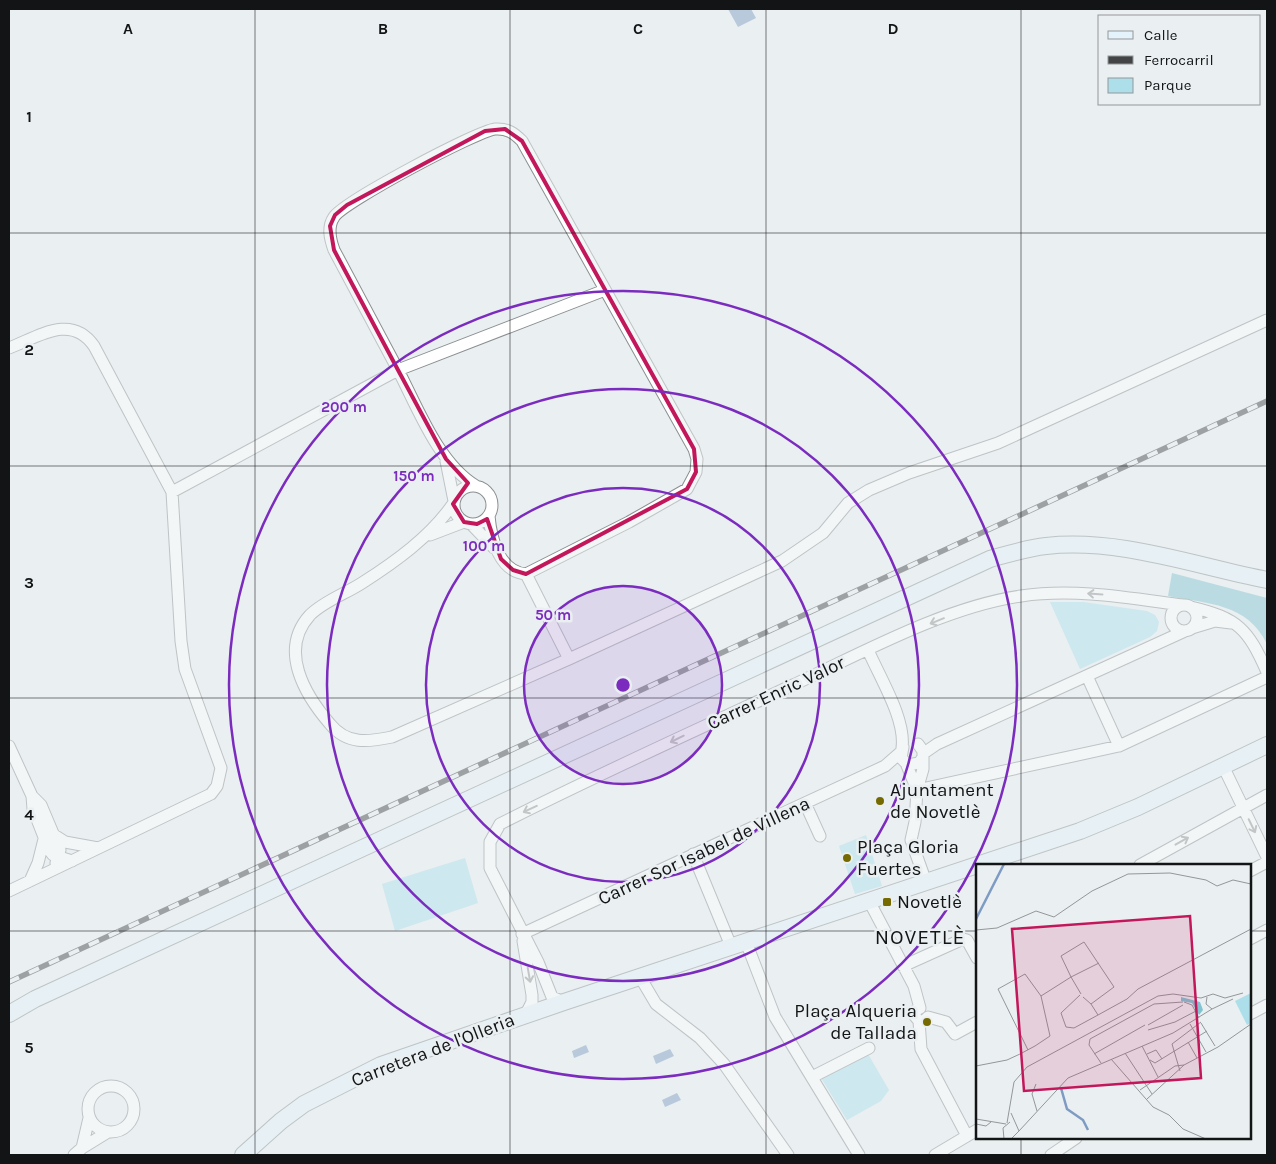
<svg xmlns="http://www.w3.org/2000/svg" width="1276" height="1164" viewBox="0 0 1276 1164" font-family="Karla,sans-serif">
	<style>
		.green { fill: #acdfea }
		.forest { fill: #83c3d1 }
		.water { fill: #7e9bc3 }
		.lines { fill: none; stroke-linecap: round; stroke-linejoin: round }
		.street-casing { stroke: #8b8f91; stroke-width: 13 }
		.secondary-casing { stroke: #8b8f91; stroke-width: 18 }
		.street { stroke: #fff; stroke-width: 11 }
		.secondary { stroke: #e3f2fb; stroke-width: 16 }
		.rail-casing { stroke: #424445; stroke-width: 5.5 }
		.rail { stroke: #eaeff1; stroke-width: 4; stroke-dasharray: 11; stroke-linecap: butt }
		.oneway { stroke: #959596 }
		.marked { fill: none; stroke: #c2185b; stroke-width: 4; stroke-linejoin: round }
		.grid { fill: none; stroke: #131415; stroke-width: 1; stroke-opacity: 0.55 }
		.ring { fill: none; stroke: #7b2cbf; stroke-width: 2.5 }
		.poi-dot { fill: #756a02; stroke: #eaeff1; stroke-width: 2 }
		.labels { text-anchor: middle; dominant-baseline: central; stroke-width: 5; stroke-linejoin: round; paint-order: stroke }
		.street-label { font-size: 19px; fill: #131415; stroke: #eaeff1 }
		.poi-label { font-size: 19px; fill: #131415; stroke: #eaeff1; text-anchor: start }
		.quarter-label { font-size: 21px; letter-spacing: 1px; fill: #131415; stroke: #eaeff1 }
		.inset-river { fill: none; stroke: #7e9bc3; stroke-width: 2.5 }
		.inset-road { fill: none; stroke: #949799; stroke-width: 1 }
		.view { fill: #c2185b; fill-opacity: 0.15; stroke: #c2185b; stroke-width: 2.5 }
		.inset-edge { fill: none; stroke: #131415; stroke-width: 2.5 }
		.grid-label { font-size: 16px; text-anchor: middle; font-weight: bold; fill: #131415; stroke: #eaeff1; stroke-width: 5; stroke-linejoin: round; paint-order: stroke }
		.centre { fill: #7b2cbf; stroke: #eaeff1; stroke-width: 2.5 }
		.ring-label { font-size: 15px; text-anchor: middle; font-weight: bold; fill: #7b2cbf; stroke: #eaeff1; stroke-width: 5; stroke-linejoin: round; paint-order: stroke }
	</style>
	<rect width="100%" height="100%" fill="#eaeff1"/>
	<path class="green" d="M1050,602H1083L1147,611L1155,615L1159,622L1157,631L1150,637L1080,669Z
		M866,835L882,886L855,894L839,846Z
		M465,858L478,903L395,931L382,884Z
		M868,1054L889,1090L881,1101L847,1120L821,1078Z"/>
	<path class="forest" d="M1172,573L1267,598V644C1247,603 1208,604 1168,596Z"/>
	<path class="water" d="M728,9H751L756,18L738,27Z
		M586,1045L589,1052L574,1058L572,1051Z
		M670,1049L674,1056L656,1064L653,1056Z
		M677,1093L681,1100L665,1107L662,1100Z"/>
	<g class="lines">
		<defs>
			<path id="street" d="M9,348C38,337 71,313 94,346L172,492L181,641L185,669L221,768L217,786L211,794L9,891
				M446,461L454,501
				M476,486C438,463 418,408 398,370L605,290
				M454 505a19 19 0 1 1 38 0a19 19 0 1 1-38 0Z
				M172,492L398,370L334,250C330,239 327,227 334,217C343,202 477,131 495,129C507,128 514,133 522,141L694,449L697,459L696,472L687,489L629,522L526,574C499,572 491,538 489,516
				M453,504C430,537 395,562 362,583C345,594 324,601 310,615C278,650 305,695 330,724C347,745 368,742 392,737L569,659L526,574
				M471,524L494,548
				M430,535L464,522
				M1171 618a13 13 0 1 1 26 0a13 13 0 1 1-26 0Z
				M1191,607C1238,618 1248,629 1267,672
				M1192,628L1215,621L1231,623
				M868,650C880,678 906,719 902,748
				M569,659L782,561L823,533L848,503L869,490L909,473L998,443L1267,320
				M1087,676L1119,746
				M918,744L923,751V769L917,790L915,822L911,840L926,882
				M9,746L32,796L33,809L49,850L53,855L72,861
				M903,747L901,758L908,765L919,763L923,757
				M924,753L937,744L1185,631
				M906,763L917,790
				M1223,766L1267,857
				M917,790L1119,746L1267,677
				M32,796L41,805L60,850L56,863
				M805,803L820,836
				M54,835L65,842L98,848
				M693,854L731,946
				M1140,865L1267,795
				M1250,871L1267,862
				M30,881L38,863L44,839
				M869,901L914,986L920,1008
				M522,934L885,766L901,752
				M1250,939L1267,930
				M523,941L532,995V1002L526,1014
				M746,942L775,1017L859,1155
				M903,966L963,939L967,940L977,958
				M640,977L656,1004L700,1038L724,1064L788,1155
				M564,1002L552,997L538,962L490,868V842L500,824C596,775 695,731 793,685C862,653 945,607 1021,596C1075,588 1129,598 1182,605
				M920,1008L916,1010L914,1015L919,1021L921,1049L967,1136
				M1250,1014L1267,1005
				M919,1021H924L928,1017L946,1022L955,1034L977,1022
				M812,1077L869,1048
				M88 1109a23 23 0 1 1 46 0a23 23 0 1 1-46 0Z
				M82,1148L89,1118
				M74,1155L82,1148L108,1132
				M935,1155L977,1130
				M1051,1155L1076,1138"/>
			<path id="secondary" d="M9,1014L35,999L990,559C1008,554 1027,548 1046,546C1120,538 1195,566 1267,580
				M243,1155L281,1121L304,1104L381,1065L564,1002L1080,831L1138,807L1267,745"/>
		</defs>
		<use href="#street" class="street-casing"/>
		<use href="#secondary" class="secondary-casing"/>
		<use href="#street" class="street"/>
		<use href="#secondary" class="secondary"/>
		<defs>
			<path id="rail" d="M9,982L1267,401"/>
		</defs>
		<use href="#rail" class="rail-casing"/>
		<use href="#rail" class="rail"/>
	</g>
	<defs><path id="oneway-shaft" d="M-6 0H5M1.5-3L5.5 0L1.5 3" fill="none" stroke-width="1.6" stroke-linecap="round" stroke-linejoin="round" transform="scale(1.25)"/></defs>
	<g class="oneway">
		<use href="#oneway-shaft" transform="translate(1095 594) rotate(-176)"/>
		<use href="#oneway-shaft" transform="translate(937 621) rotate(158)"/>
		<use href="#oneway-shaft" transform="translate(677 739) rotate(154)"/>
		<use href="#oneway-shaft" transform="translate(530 809) rotate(155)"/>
		<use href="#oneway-shaft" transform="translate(1252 826) rotate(64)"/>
		<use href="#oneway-shaft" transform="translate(1182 841) rotate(-29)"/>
		<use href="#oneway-shaft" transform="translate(529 975) rotate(80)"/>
	</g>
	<path d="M0 0H1276V1164H0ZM505,129L522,141L694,449L696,472L687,489L526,574L513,570L501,559L487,519L477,524L464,522L453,504L468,483L446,459L398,370L334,250L330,226L335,215L347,205L485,131Z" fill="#eaeff1" fill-opacity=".55" fill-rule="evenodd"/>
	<path class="marked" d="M505,129L522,141L694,449L696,472L687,489L526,574L513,570L501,559L487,519L477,524L464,522L453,504L468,483L446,459L398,370L334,250L330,226L335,215L347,205L485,131Z"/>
	<path class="grid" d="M255,9V1155M510,9V1155M766,9V1155M1021,9V865M9,233H1267M9,466H1267M9,698H1267M9,931H977M1250,931H1267M1021,1138V1155"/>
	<circle cx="623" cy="685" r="99" fill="#7b2cbf" fill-opacity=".12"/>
	<g class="ring">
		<circle cx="623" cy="685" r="99"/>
		<circle cx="623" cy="685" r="197"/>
		<circle cx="623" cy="685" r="296"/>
		<circle cx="623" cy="685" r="394"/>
	</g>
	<g class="poi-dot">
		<circle cx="880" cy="801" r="5"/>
		<circle cx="847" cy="858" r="5"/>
		<rect x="882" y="897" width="10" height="10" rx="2.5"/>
		<circle cx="927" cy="1022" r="5"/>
	</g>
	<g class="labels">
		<g class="street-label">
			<text transform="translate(776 693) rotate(-25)">Carrer Enric Valor</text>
			<text transform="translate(704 851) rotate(-25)">Carrer Sor Isabel de Villena</text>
			<text transform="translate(433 1050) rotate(-21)">Carretera de l'Olleria</text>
		</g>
		<g class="poi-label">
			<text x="890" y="790">Ajuntament<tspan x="890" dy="22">de Novetlè</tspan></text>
			<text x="857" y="847">Plaça Gloria<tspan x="857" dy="22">Fuertes</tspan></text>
			<text x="897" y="902">Novetlè</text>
			<text x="917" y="1011" text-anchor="end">Plaça Alqueria<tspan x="917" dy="22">de Tallada</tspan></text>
		</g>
		<g class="quarter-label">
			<text x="920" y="937">NOVETLÈ</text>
		</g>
	</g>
	<g transform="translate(976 864)">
		<rect width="275" height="275" fill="#eaeff1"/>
		<path d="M275,129V159L271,161L259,137Z" fill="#acdfea"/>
		<path d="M205,133L224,138L227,146L223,151L216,139L205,137Z" fill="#83c3d1"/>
		<path class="inset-river" d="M0,55L28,0M85,224L91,245L107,256L112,266"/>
		<path class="inset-road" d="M0,66L21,64L60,47L78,53L116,27L152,10L194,9L230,16L241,22L257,16L275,20M105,130L95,113L123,99M104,131L85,149L90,163L98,164L122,151L115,140M65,132L95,113L85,92L108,78L138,123L115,140L107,133M231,133L230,140L236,145L257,135M208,138L216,141L223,154M122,151L151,135L162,125L275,65M225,159L239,182M214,160L230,188M172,161L207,141M172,166L199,158L220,147M212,178L221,194M166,182L182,213M149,189L176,230M118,190L169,161M171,190L180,186L186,195M135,195L177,243L193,251L207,265L230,275M174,196L179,199L231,167M125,199L113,181L114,175L178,140L207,138M0,202L31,196L44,190L59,182L74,172L65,132L49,110L22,125L52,186M204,207L196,180L225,158M60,220L56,230L61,247M164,226L199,202L208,201L242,183L275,160M171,235L208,201M0,255L30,260M31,259L38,218L51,203L182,132L197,130L225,134L237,130L249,134L267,129M0,260L10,262L15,258M43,267L92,214L197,169L236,145M28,275L27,264L34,258M35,275L43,267L35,249"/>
		<path class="view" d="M214,52L225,214L48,227L36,65Z"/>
		<rect width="275" height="275" class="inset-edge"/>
	</g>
	<g class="grid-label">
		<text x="128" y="34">A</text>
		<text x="383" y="34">B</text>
		<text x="638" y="34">C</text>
		<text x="893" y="34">D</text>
		<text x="29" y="122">1</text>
		<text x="29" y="355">2</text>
		<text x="29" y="588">3</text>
		<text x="29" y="820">4</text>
		<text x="29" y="1053">5</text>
	</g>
	<circle cx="623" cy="685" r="8" class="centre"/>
	<g class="ring-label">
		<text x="344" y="412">200 m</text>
		<text x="414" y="481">150 m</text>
		<text x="484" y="551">100 m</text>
		<text x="553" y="620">50 m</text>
	</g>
	<rect width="1276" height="1164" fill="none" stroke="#131415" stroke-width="20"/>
	<rect x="1098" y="15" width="162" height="90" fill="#eaeff1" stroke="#949799"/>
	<rect x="1108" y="31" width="25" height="8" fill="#e3f2fb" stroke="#949799"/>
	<text x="1144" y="40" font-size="15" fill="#131415">Calle</text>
	<rect x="1108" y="56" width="25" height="8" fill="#424445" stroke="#949799"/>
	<text x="1144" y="65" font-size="15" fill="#131415">Ferrocarril</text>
	<rect x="1108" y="78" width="25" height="15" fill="#acdfea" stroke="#949799"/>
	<text x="1144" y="90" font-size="15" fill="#131415">Parque</text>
</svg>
